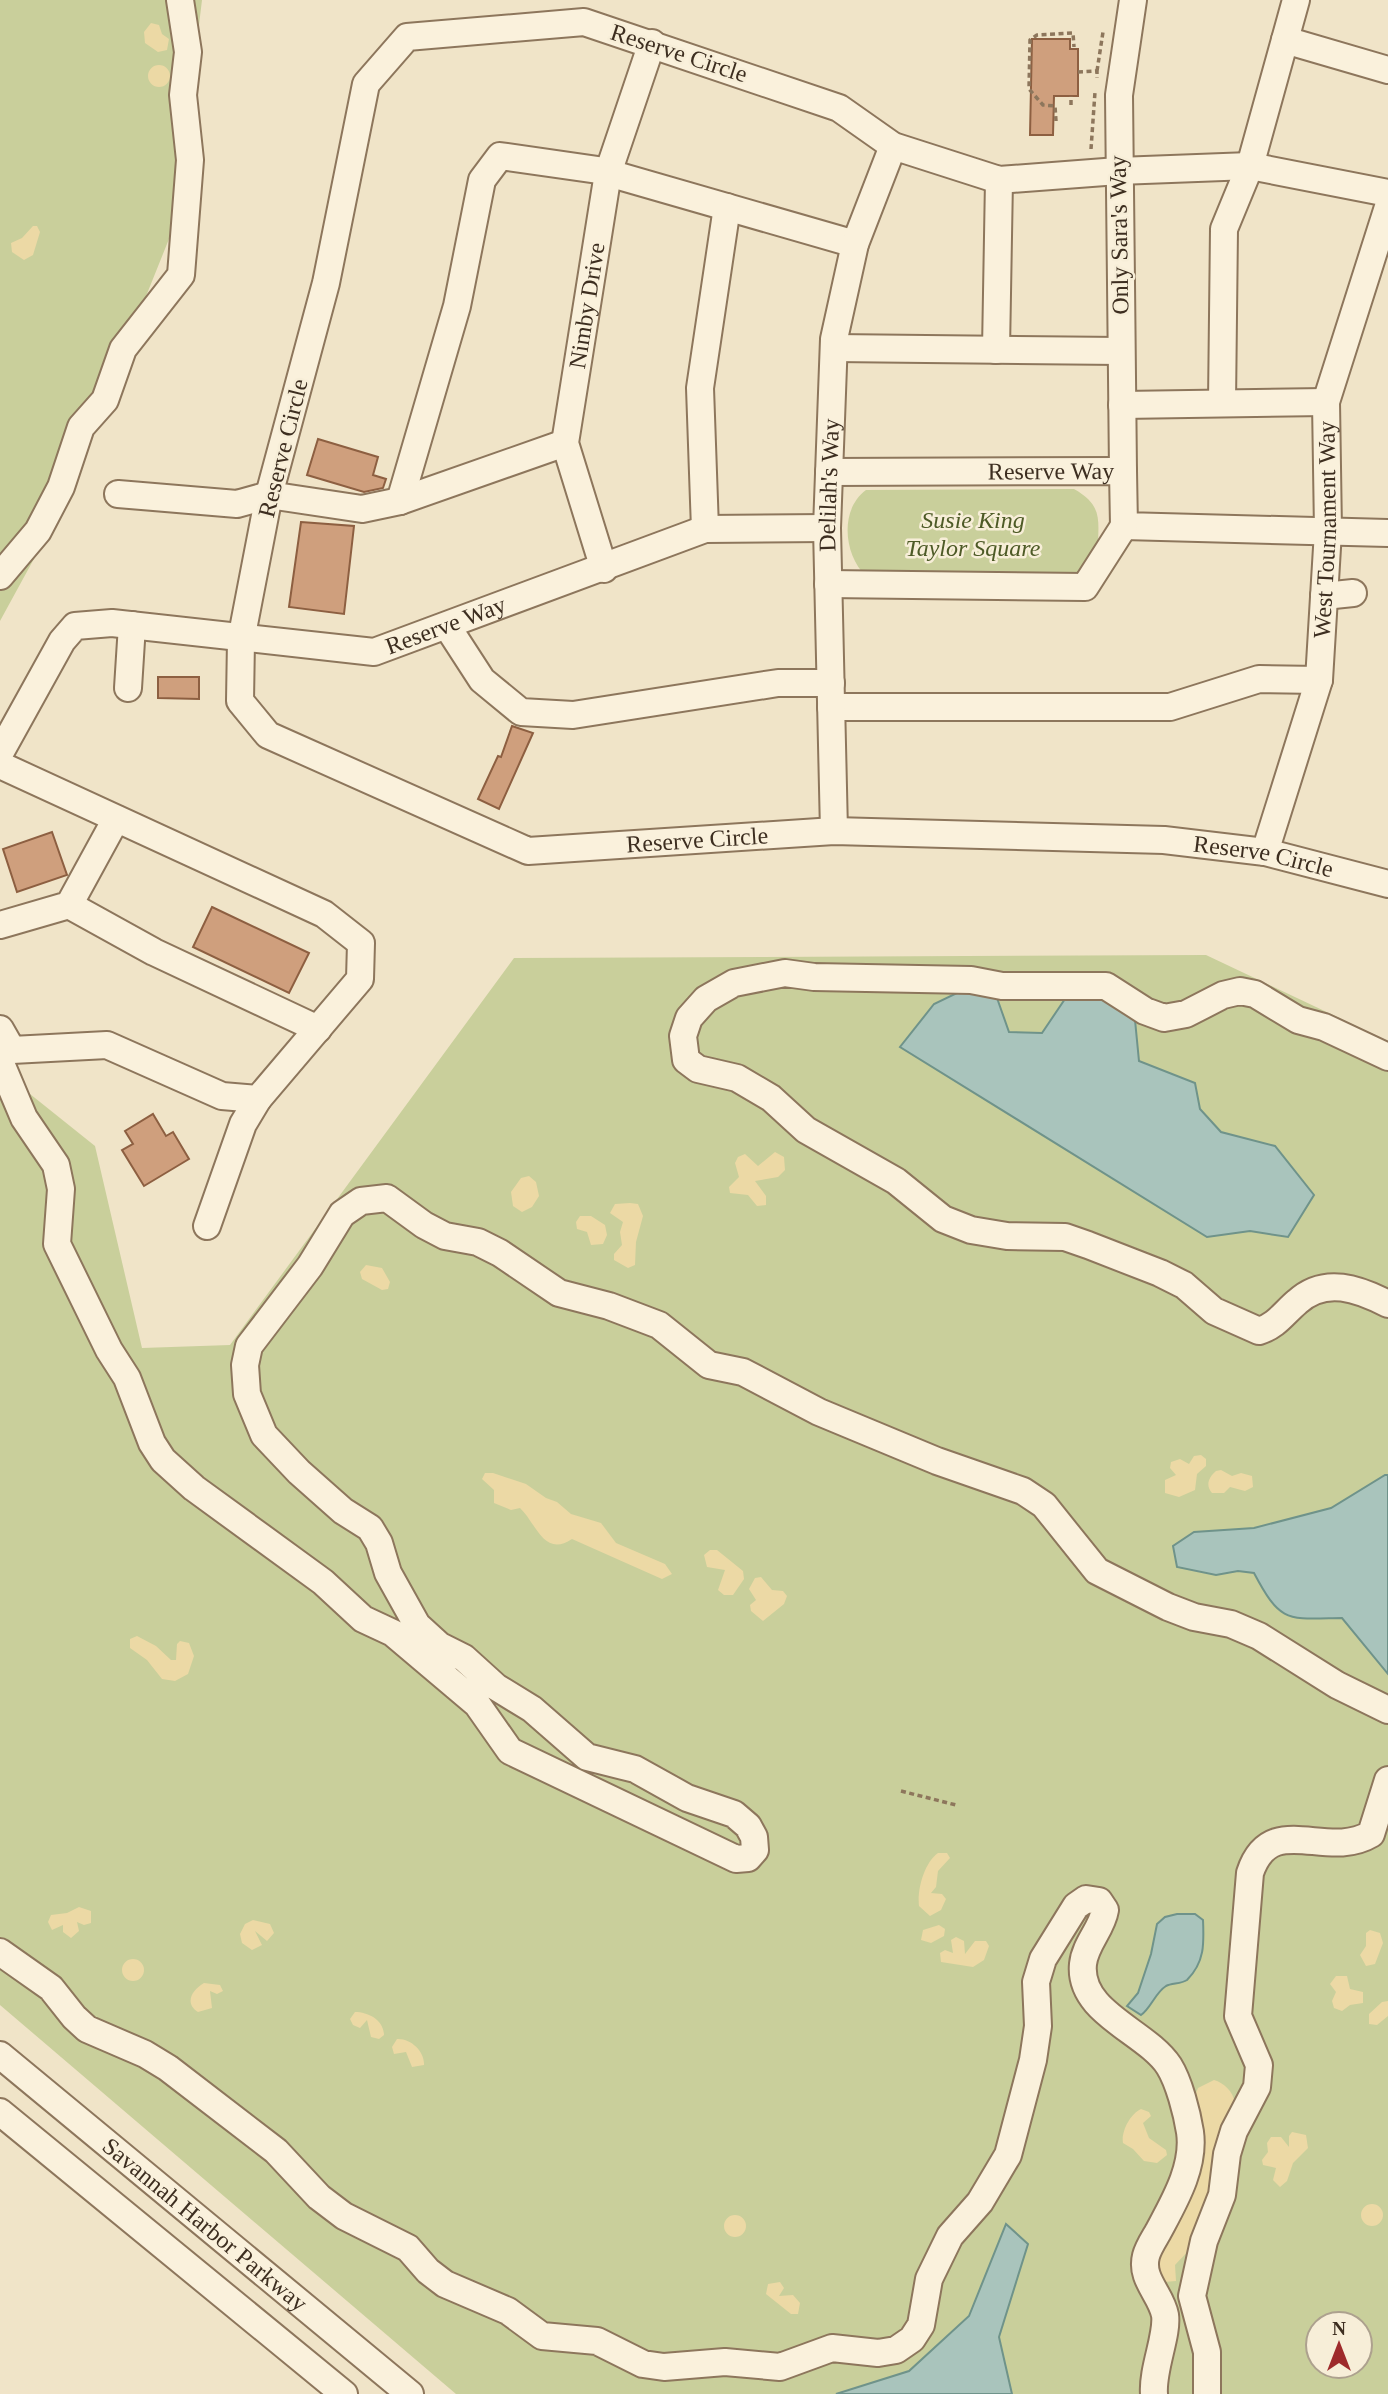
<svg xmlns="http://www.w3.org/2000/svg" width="1388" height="2394" viewBox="0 0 1388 2394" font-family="Georgia,serif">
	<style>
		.green { fill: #c9cf9b; fill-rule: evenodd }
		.sand { fill: #ecd9a5 }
		.water { fill: #a9c4bc; stroke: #6f938a; stroke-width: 2 }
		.building { fill: #cf9f7d; stroke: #8d5f41; stroke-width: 2 }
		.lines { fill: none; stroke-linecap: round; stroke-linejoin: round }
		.minor-casing { stroke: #8d765c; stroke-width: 30 }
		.path { stroke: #8d765c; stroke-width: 3.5; stroke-dasharray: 5 3.5; stroke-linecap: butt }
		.minor { stroke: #faf1dc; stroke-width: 26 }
		.labels { text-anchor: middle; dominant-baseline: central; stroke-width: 5; stroke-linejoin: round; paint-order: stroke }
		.street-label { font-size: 24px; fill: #3d2e20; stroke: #f7eed8 }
		.park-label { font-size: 24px; font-style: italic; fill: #4d5a26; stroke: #f7eed8 }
	</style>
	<rect width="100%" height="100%" fill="#f0e4c8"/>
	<path class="green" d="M0,0H202L175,224L59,513L0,621Z
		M1074,489C1106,507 1097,523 1098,556L1077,577L866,576C844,555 839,510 866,490Z
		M1206,955L1388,1041V2394H456L0,2005V1070L95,1146L142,1348L230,1345L514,958ZM1318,2324H1360V2366H1318Z"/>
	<path class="sand" d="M151,23L159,25L162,34L169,39L167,50L158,52L145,43L144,32Z
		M148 76a11 11 0 1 1 22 0a11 11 0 1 1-22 0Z
		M33,226H37L40,232L33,255L24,260L12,252L11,243L22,238Z
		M775,1152L784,1157L785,1170L778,1177L755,1181L766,1196V1205L757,1206L748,1195L730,1193L729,1187L739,1177L735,1163L738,1157L745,1154L758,1166Z
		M529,1176L536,1182L539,1196L532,1207L522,1212L513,1206L511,1192L521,1178Z
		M630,1203L638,1204L643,1216L636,1242L635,1265L628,1268L614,1260V1254L622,1245L620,1232L623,1222L610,1213L615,1204Z
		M580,1216H591L605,1225L607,1235L603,1244L591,1245L587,1232L577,1229L576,1222Z
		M366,1265L382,1268L390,1282L388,1289L382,1290L362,1279L360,1272Z
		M1201,1455L1206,1459V1466L1197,1474L1195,1490L1179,1497L1165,1493V1480L1176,1475L1170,1468L1171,1462L1180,1459L1189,1464L1194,1456Z
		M1221,1470L1232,1476L1241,1473L1252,1476L1253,1487L1245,1491L1230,1487L1224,1493H1212C1205,1485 1209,1477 1216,1471Z
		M485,1473H493L526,1484L546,1498L557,1502L571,1514L601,1523L616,1543L665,1564L672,1574L662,1579L572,1539C544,1558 536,1523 520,1508L511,1510L494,1503V1490L482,1479Z
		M710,1550H717L743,1571L744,1579L733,1595H724L718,1590L725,1570L707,1567L704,1555Z
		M761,1577L772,1590L783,1591L787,1596L784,1604L763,1621L751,1611L750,1605L756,1600L749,1589L755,1578Z
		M137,1636L156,1646L171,1660H176L177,1644L180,1641L189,1643L194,1656L188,1674L175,1681L162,1679L147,1660L130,1648V1639Z
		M938,1853H947L950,1858L938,1871L936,1887L931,1893L942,1894L946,1899L941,1910L930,1916L919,1906C917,1890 924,1863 938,1853Z
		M79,1907L91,1911V1923L84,1925L77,1922L79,1931L71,1938L63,1932V1925L52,1930L48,1922L51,1915L67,1913Z
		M253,1920L270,1924L274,1933L267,1941L255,1931L262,1945L252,1950L242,1943L240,1934L245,1924Z
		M939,1925L945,1929L944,1936L931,1943L921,1940L923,1930Z
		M1370,1930L1380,1933L1383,1943L1375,1964L1366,1966L1360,1955L1366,1946V1933Z
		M956,1937L964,1941L965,1954L975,1941H986L989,1946L984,1960L973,1967L941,1962L940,1953L945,1950L953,1953L951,1940Z
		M122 1970a11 11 0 1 1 22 0a11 11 0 1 1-22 0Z
		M1336,1976H1347L1350,1989L1363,1992V2003L1350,2005L1342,2011L1334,2008L1332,2001L1336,1992L1330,1984Z
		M204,1983L220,1985L223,1991L217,1994L210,1991L212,2008L198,2012C184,2003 192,1990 204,1983Z
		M1388,2001V2016L1377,2025L1369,2024V2014L1382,2002Z
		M355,2012C368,2012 384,2020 384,2035L379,2039L371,2037L367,2020L360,2028L353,2025L350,2019Z
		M397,2039C411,2038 425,2052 424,2065L412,2067L406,2052L394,2054L392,2047Z
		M1214,2080C1224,2083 1233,2091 1235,2103C1238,2120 1202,2233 1190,2249C1186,2254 1180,2259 1175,2265L1176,2281L1164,2282L1154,2264L1194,2098L1198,2088Z
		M1141,2109L1149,2112L1151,2116L1143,2123L1149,2138L1166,2150L1167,2155L1157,2163L1144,2161L1133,2149L1123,2143C1121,2132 1130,2114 1141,2109Z
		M1292,2132L1306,2135L1308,2148L1293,2163L1287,2181L1280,2187L1273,2180L1276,2168L1263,2165L1262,2160L1268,2152L1267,2143L1271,2137H1281L1289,2147V2136Z
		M1361 2215a11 11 0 1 1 22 0a11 11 0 1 1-22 0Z
		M724 2226a11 11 0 1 1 22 0a11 11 0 1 1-22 0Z
		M780,2282L784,2288L779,2296L793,2295L800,2303L798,2314H791L766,2294L768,2284Z"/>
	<path class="water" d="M961,991L997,998L1009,1032L1042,1033L1067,996H1105L1135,1020L1139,1061L1195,1083L1200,1109L1221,1132L1275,1146L1314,1195L1288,1237L1250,1231L1207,1237L900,1047L934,1004Z
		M1385,1475H1388V1674L1342,1618C1287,1619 1281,1624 1254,1573L1238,1571L1216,1575L1177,1567L1173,1546L1194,1532L1254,1528L1331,1508Z
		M1177,1914H1195L1203,1920C1204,1943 1205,1962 1187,1980C1181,1984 1172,1983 1166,1986C1155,1993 1151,2008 1141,2015L1127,2006L1138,1993L1151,1954L1157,1924L1165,1917Z
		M1006,2224L1028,2244L999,2337L1012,2394H836L909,2371L969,2316Z"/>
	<path class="building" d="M1032,39H1070V49H1078V96H1054L1053,135H1030Z
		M318,439L378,457L373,475L386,479L383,488L364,492L307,475Z
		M301,522L354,526L344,614L289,607Z
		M158,677H199V699L158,698Z
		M512,726L533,733L499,809L478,799L498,756L501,757Z
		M52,832L67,875L17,892L3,849Z
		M212,907L309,953L289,993L193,947Z
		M153,1114L166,1136L173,1132L189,1159L144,1186L122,1150L133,1144L125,1131Z"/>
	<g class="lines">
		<defs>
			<g id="minor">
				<path d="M1285,40L1388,70"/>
				<path id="s1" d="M1388,193L1250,166L1118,171L999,180L893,146L839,108L584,22L407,37L366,84L326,283L269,495L241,640L240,701L268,735L528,851L834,831L1164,840L1265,852L1388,884"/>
				<path d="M834,348L1121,351"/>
				<path d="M996,350L999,180"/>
				<path d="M1222,403L1224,229L1250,166L1296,0"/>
				<path d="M1122,405L1326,402"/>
				<path d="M1123,471L1119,95L1133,0"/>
				<path id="s2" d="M829,472L1123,471L1124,526L1388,533"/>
				<path d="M118,494L237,504L269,495L362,509L400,501L565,443"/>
				<path d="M400,501L457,306L482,180L500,156L598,170L855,244"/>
				<path d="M705,529L700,388L727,207"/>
				<path id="s3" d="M604,569L565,443L608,173L652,43"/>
				<path d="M0,576L38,531L61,487L81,427L105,400L123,349L181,275L190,160L183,95L188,52L180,0"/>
				<path d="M828,584L1085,587L1124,526"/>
				<path d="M1324,596L1353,593"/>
				<path d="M447,626L482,680L521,712L573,715L778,683H831"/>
				<path d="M128,688L132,625"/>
				<path d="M831,707H1170L1259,679L1319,680"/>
				<path id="s4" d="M0,753L62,641L75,626L112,623L374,652L705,529L827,528"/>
				<path d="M0,765L324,914L361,943L360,979L258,1099L222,1096L107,1045L12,1050L0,1029"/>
				<path id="s5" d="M834,831L827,528L834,339L855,244L893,146"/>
				<path id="s6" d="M1265,852L1319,680L1328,531L1326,402L1388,207"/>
				<path d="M69,905L154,952L318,1029"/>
				<path d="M0,925L69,905L116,819"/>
				<path d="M1388,1057L1324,1027L1298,1020L1255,994L1240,991L1223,995L1186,1014L1164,1018L1145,1011L1106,986H1002L971,980L814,977L785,973L734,983L706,999L689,1018L683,1036L686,1060L698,1069L737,1078L771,1098L806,1130L896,1181L943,1219L971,1230L1007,1236L1065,1237L1088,1245L1160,1273L1184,1285L1214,1311L1259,1331C1276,1326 1284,1313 1297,1302C1325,1276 1359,1289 1388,1304"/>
				<path d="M0,1061L24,1118L56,1165L61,1189L57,1244L109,1350L127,1378L152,1443L163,1460L194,1488L323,1582L363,1619L393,1633L477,1704L510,1751L736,1859L748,1858L755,1850L754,1837L748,1826L734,1814L687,1798L635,1769L587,1757L532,1709L496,1687L464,1658L440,1646L417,1625L388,1573L379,1543L370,1528L343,1511L299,1472L264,1435L247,1394L245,1365L249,1346L310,1266L342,1214L361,1201L387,1198L424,1225L445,1236L478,1242L500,1253L559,1293L609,1306L659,1325L709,1365L743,1372L819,1412L937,1461L1023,1491L1044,1505L1097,1571L1168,1607L1194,1617L1231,1624L1259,1636L1337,1685L1388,1710"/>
				<path d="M207,1226L243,1124L258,1099"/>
				<path d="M0,1952L51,1988L74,2017L87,2029L145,2054L168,2068L276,2151L319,2197L344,2216L408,2248L428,2271L445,2284L508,2311L542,2336L597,2341L643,2364L664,2367L725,2362L780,2367L832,2348L878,2353L896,2350L912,2339L921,2325L929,2279L950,2236L980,2202L1008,2155L1033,2060L1038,2026L1036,1982L1043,1959L1076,1906L1086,1899L1099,1901L1105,1910C1102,1929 1085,1944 1083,1964C1078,2013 1146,2031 1169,2066C1179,2082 1187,2113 1190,2132C1195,2167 1174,2202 1158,2232C1154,2239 1148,2248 1146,2256C1140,2279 1161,2294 1165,2315C1168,2335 1152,2369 1154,2394"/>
				<path id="s7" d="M0,2055L410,2394"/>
				<path d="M0,2112L344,2394"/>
				<path d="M1207,2394V2352L1192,2296L1204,2241L1222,2195L1227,2154L1234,2131L1257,2087L1259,2065L1238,2016L1250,1873C1271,1810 1326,1861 1371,1834L1388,1780"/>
			</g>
		</defs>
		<use href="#minor" class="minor-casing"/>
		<path class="path" d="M1097,71L1103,32
			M1078,72L1097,71V78
			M1071,105V96
			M1056,121L1055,106L1043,105L1029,89L1030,40L1037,35L1073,33L1074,47
			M1091,149L1095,92
			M901,1791L956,1805"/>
		<use href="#minor" class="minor"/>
	</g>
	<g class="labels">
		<g class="street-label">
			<text transform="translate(679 53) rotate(18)">Reserve Circle</text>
			<text transform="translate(1119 235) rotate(-91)">Only Sara's Way</text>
			<text stroke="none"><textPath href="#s3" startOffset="271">Nimby Drive</textPath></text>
			<text transform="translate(283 448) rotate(-76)">Reserve Circle</text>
			<text stroke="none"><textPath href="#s2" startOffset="222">Reserve Way</textPath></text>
			<text stroke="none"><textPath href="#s5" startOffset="346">Delilah's Way</textPath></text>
			<text stroke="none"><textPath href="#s6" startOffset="331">West Tournament Way</textPath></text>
			<text stroke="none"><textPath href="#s4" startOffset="525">Reserve Way</textPath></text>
			<text stroke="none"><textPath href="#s1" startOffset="2208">Reserve Circle</textPath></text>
			<text stroke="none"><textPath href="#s1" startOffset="2776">Reserve Circle</textPath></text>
			<text stroke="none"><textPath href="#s7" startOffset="266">Savannah Harbor Parkway</textPath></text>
		</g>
		<g class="park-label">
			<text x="973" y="520">Susie King<tspan x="973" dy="28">Taylor Square</tspan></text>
		</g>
	</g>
	<g transform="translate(1339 2345)"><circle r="33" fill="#f7eed8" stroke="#ada18e" stroke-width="2"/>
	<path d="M0-5L12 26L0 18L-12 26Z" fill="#9e2a2b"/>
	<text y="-10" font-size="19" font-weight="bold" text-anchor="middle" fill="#3d2e20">N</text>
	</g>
</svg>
